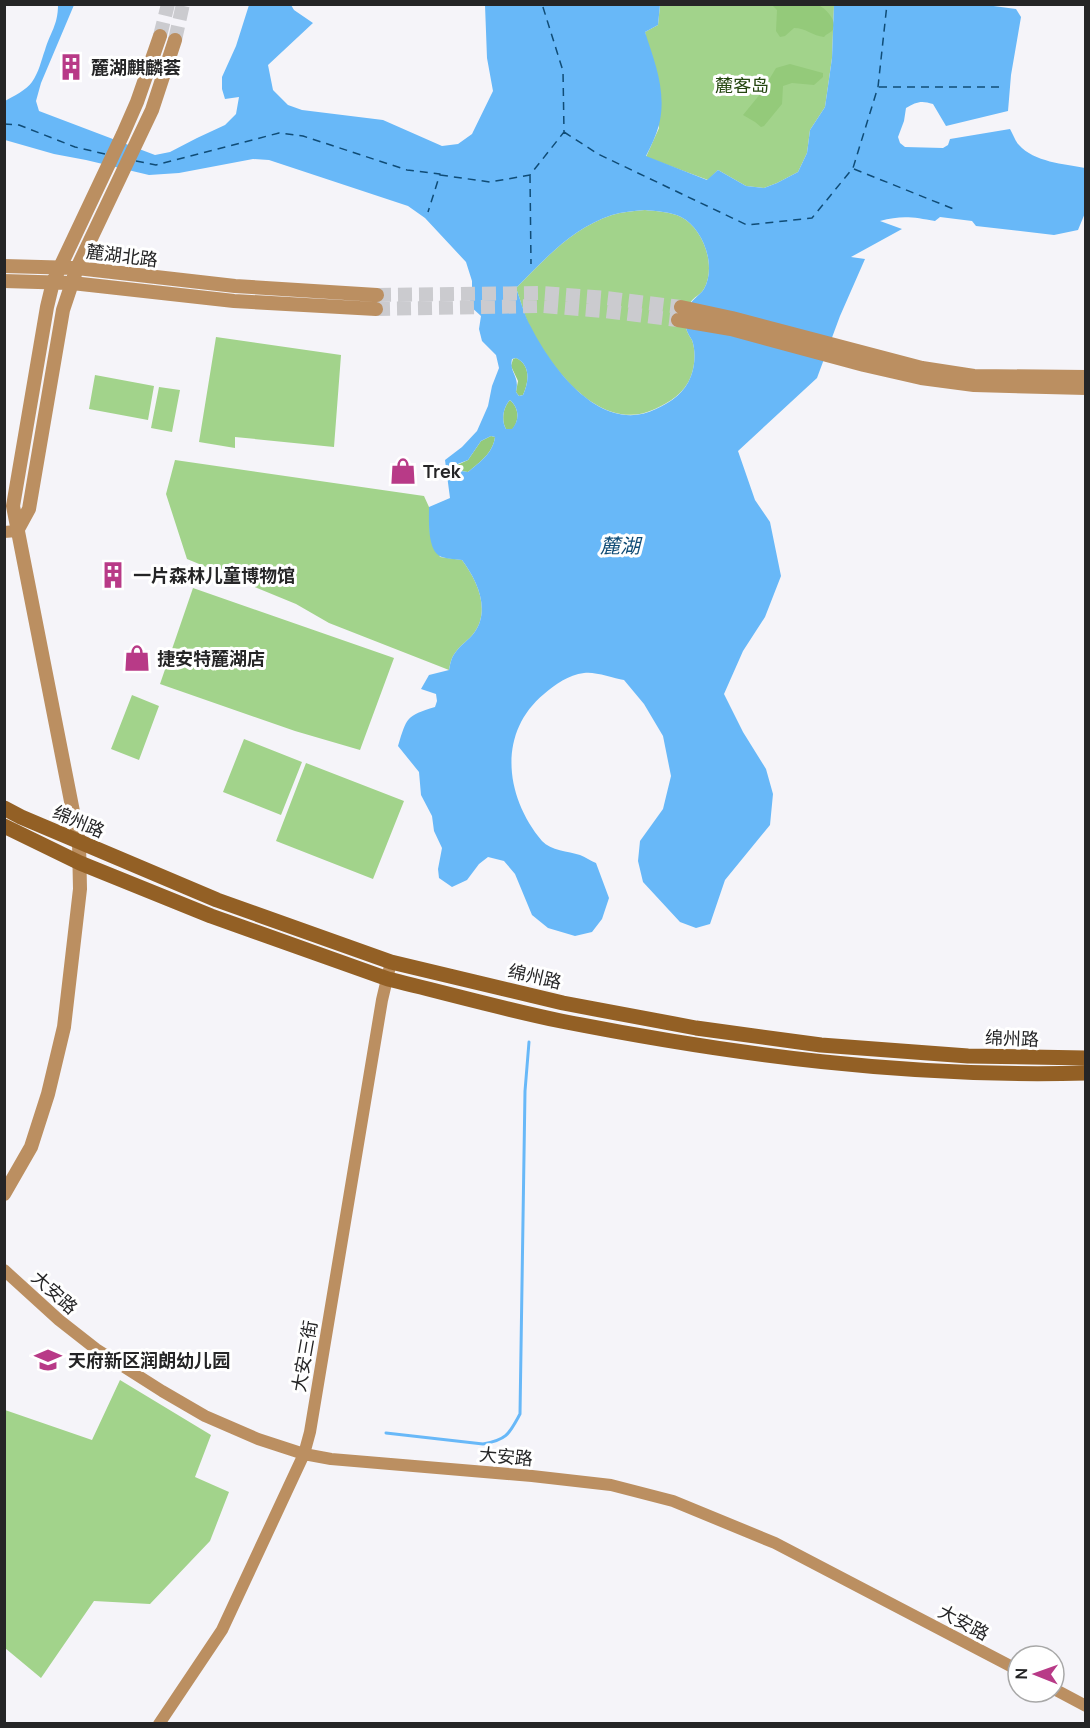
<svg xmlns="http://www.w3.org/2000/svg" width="1090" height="1728" viewBox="0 0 1090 1728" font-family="Manrope,'Noto Sans SC',sans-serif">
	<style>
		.green { fill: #a2d38b }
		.forest { fill: #94ca7a }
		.water { fill: #68b8f8; fill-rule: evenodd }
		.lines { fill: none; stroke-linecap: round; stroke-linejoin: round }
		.stream { stroke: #68b8f8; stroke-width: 3 }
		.ferry { stroke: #104c76; stroke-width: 1.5; stroke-dasharray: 8 6; stroke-linecap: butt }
		.tertiary-tunnel { stroke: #cbcbcf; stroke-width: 14; stroke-dasharray: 14 7; stroke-linecap: butt }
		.minor { stroke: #bb8f61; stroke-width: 12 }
		.tertiary { stroke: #bb8f61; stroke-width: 14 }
		.secondary { stroke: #936025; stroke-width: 15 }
		.labels { text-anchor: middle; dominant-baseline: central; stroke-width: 6; stroke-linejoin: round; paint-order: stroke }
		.poi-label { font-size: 18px; font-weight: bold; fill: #252526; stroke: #fff; text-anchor: start }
		.park-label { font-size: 18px; fill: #24460f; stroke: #fff }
		.street-label { font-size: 18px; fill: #252526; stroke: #fff }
		.water-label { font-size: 20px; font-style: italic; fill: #104c76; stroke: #fff }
	</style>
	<rect width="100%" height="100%" fill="#f5f4f9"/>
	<path class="green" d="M660,5H834L832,58L825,107L810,130L807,153L798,172L777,183L764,188L746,186L718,170L708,180L646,157L659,128L645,32L658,25Z
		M645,210C654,211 672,212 681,217C703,228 717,266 704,289C698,298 690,297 688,310C688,315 685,323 686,328C687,332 690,337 692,340C696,351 695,366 691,376C685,393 670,402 655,409C601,435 551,368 530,327C524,315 521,301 516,288C546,258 571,229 612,215C622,212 634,211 645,210Z
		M216,337L341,355L334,447L235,437V448L199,442Z
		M95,375L154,386L148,420L89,409Z
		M159,387L180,390L172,432L151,428Z
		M175,460L424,496L429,507L430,534L440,557L462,560C477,580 491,610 474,633C469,640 460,645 455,653C451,658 450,665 449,670L329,623L296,604L187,559L166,494Z
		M193,588L394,658L360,750L295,731L160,684Z
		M132,695L159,706L139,760L111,749Z
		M244,739L302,762L281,815L223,792Z
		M306,763L404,801L373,879L276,841Z
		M120,1380L211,1435L195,1477L229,1492L210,1541L150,1604L94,1601L41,1678L5,1648V1410L92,1440Z"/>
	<path class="forest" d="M772,5L820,6C826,9 839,22 832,31C830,33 826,34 824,37C813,36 806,28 794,28L785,36L780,37L776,31L777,10Z
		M790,64L823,73V77L814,85L792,83L783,86L782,104L764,126L761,127L755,122L743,115L761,93L776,68Z
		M516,358C531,365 529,382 523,395L519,396L516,392L518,381L511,366L513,359Z
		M510,400C519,408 520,420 512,430L506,429C501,421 503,407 510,400Z
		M491,436L495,437C493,453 480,462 468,472L453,470V467L468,460L481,441Z"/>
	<path class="water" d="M58,5H74L41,83L36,101L39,111L155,155L170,152L197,138L225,125L236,114L239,97L225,99L222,89V77L236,46L249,5H291L294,10L313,23L268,65L273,90L288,105L302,110L383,120L442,146L458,144L472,134L493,91L487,58L485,5H660L658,25L645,32C655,63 667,92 659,125C656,136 651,146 646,156L707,180L718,170L746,186L764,188L777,183L798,172L807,153L810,130L825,107L832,58L834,5H986L1016,9L1021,17L1011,75L1008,111L946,126L933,104C921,100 916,102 906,108L904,121L898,137L900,143L905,147L943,148L948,145L950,139L1010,129C1013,134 1015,141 1019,145C1034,162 1064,164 1085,168V213L1078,230L1054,235L976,226L972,221L940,217L935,221C914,217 901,215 880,221L902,229L851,257L865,259L840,316L817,378L738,451L755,500L770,522L781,576L765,617L743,651L724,694L743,732L766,769L773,794L770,825L725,880L710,924L696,928L680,922L643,882L638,861L640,841L663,809L671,776L663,736L644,704L624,680C613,678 594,671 584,673C568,675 556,684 544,694C497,733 505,797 542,841C551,851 568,851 580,855C585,857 591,861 596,863L609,898L602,919L592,932L575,936L548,928L532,915L515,874L504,861L488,857L479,864L467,880L452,887L439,878L438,869L442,848L434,831L432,816L421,795L419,772L398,746C407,717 406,716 435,707L437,701L436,694L421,689L429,675L449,670C450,665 451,658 455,653C460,645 469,640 474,633C491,610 477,580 462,560C456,559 448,559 442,557C427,552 429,521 429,507L450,498L445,460L462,447L477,431L488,406L492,386L499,368L496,355L482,341L479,329L481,316L469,305L472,293V281L466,262L425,218L408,206L269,160L253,159L179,173L149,175L86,160L54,154L5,140V101C14,96 26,90 32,82C39,72 41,61 45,50C50,33 58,25 58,5ZM645,210C654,211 672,212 681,217C703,228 717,266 704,289C699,297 690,299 688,310C688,315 685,323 686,328C687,332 690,337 692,340C696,351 695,366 691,376C685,393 671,402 656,409C601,436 552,368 531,327C524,315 521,301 516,288C546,258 571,229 612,215C622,212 634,211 645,210ZM516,358C531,365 529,382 523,395L519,396L516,392C520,375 509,373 512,359ZM510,400C519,408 520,420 512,429H506C501,421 503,407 510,400ZM491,436L495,437C493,453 480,462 468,472L454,470L455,465L468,460L481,441Z"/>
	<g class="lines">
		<path class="stream" d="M386,1433L483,1444C507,1440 509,1434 520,1414L525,1091L529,1042"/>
		<path class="ferry" d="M879,87H999
			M4,124L19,125L75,147L105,154
			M564,132L598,154L747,225L812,218L853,168L878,87L887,4
			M136,161L156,165L279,133L303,136L407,170L440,174L428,212
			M854,169L956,210
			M440,175L490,182L530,175L564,132L563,71L542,4
			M530,175L531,264"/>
		<path class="tertiary-tunnel" d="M160,36L168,4
			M175,40L183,4
			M377,295L542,293L606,298L681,307
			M376,309L543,306L604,311L678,320"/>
		<path class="minor" d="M4,532L17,531
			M4,1270L59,1320L96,1349L162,1391L205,1416L258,1439L304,1454L331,1459L532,1476L611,1485L673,1501L775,1543L1018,1670
			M1054,1689L1086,1706
			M159,1724L222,1630L304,1454L310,1432L382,1000L391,962"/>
		<path class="tertiary" d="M4,266L77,268L235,286L377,295
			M4,281L72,283L234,301L376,309
			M681,307L732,318L922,368L974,376L1086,377
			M678,320L731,329L864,365L921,378L974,385L1086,388
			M17,531L29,509L63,310L77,268L152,110L175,40
			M4,1194L31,1147L48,1094L64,1027L80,889L79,842L13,506L47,307L53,282L123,134L137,102L160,36"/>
		<path class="secondary" d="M4,808L21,817L217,900L391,962L563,1003L696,1028L821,1045L968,1056L1086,1058
			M4,826L80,863L211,916L388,979C446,993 503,1009 561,1021C733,1055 909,1078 1086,1073"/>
	</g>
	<defs>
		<symbol id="building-bare" viewBox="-9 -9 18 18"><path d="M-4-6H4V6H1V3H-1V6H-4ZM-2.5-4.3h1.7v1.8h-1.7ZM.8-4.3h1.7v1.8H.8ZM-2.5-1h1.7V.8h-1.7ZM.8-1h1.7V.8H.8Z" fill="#b83a87" stroke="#fff" stroke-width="2.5" paint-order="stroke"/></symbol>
		<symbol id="shop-bare" viewBox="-9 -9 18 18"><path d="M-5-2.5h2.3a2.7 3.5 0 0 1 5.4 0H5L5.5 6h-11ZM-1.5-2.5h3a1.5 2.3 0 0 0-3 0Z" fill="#b83a87" stroke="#fff" stroke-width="2.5" paint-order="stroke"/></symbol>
		<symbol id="school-bare" viewBox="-9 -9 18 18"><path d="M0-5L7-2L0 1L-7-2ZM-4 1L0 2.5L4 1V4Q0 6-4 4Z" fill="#b83a87" stroke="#fff" stroke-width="2.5" paint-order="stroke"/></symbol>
	</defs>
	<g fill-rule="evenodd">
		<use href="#building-bare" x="52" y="48" width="38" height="38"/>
		<use href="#shop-bare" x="384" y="452" width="38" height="38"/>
		<use href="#building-bare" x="94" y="556" width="38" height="38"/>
		<use href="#shop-bare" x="118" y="639" width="38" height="38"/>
		<use href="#school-bare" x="29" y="1341" width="38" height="38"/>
	</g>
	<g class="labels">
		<g class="poi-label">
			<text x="91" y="67">麓湖麒麟荟</text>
			<text x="423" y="471">Trek</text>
			<text x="133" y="575">一片森林儿童博物馆</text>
			<text x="157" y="658">捷安特麓湖店</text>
			<text x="68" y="1360">天府新区润朗幼儿园</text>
		</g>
		<g class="park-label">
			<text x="742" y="85">麓客岛</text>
		</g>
		<g class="street-label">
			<text transform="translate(122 255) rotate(7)">麓湖北路</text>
			<text transform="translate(79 821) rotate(23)">绵州路</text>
			<text transform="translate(535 976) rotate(13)">绵州路</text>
			<text transform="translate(1012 1038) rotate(2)">绵州路</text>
			<text transform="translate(55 1292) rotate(42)">大安路</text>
			<text transform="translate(304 1356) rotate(-80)">大安三街</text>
			<text transform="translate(506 1456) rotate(5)">大安路</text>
			<text transform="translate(964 1622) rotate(28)">大安路</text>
		</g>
		<g class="water-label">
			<text x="620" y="545">麓湖</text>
		</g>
	</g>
	<rect width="1090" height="1728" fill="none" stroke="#252526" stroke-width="12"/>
	<g transform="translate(1036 1674) rotate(271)"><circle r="28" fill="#ffffff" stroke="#a8a8a8" stroke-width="1.5"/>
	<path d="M0-4.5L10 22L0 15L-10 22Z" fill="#b83a87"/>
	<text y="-9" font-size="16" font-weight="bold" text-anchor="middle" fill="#252526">N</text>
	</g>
</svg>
